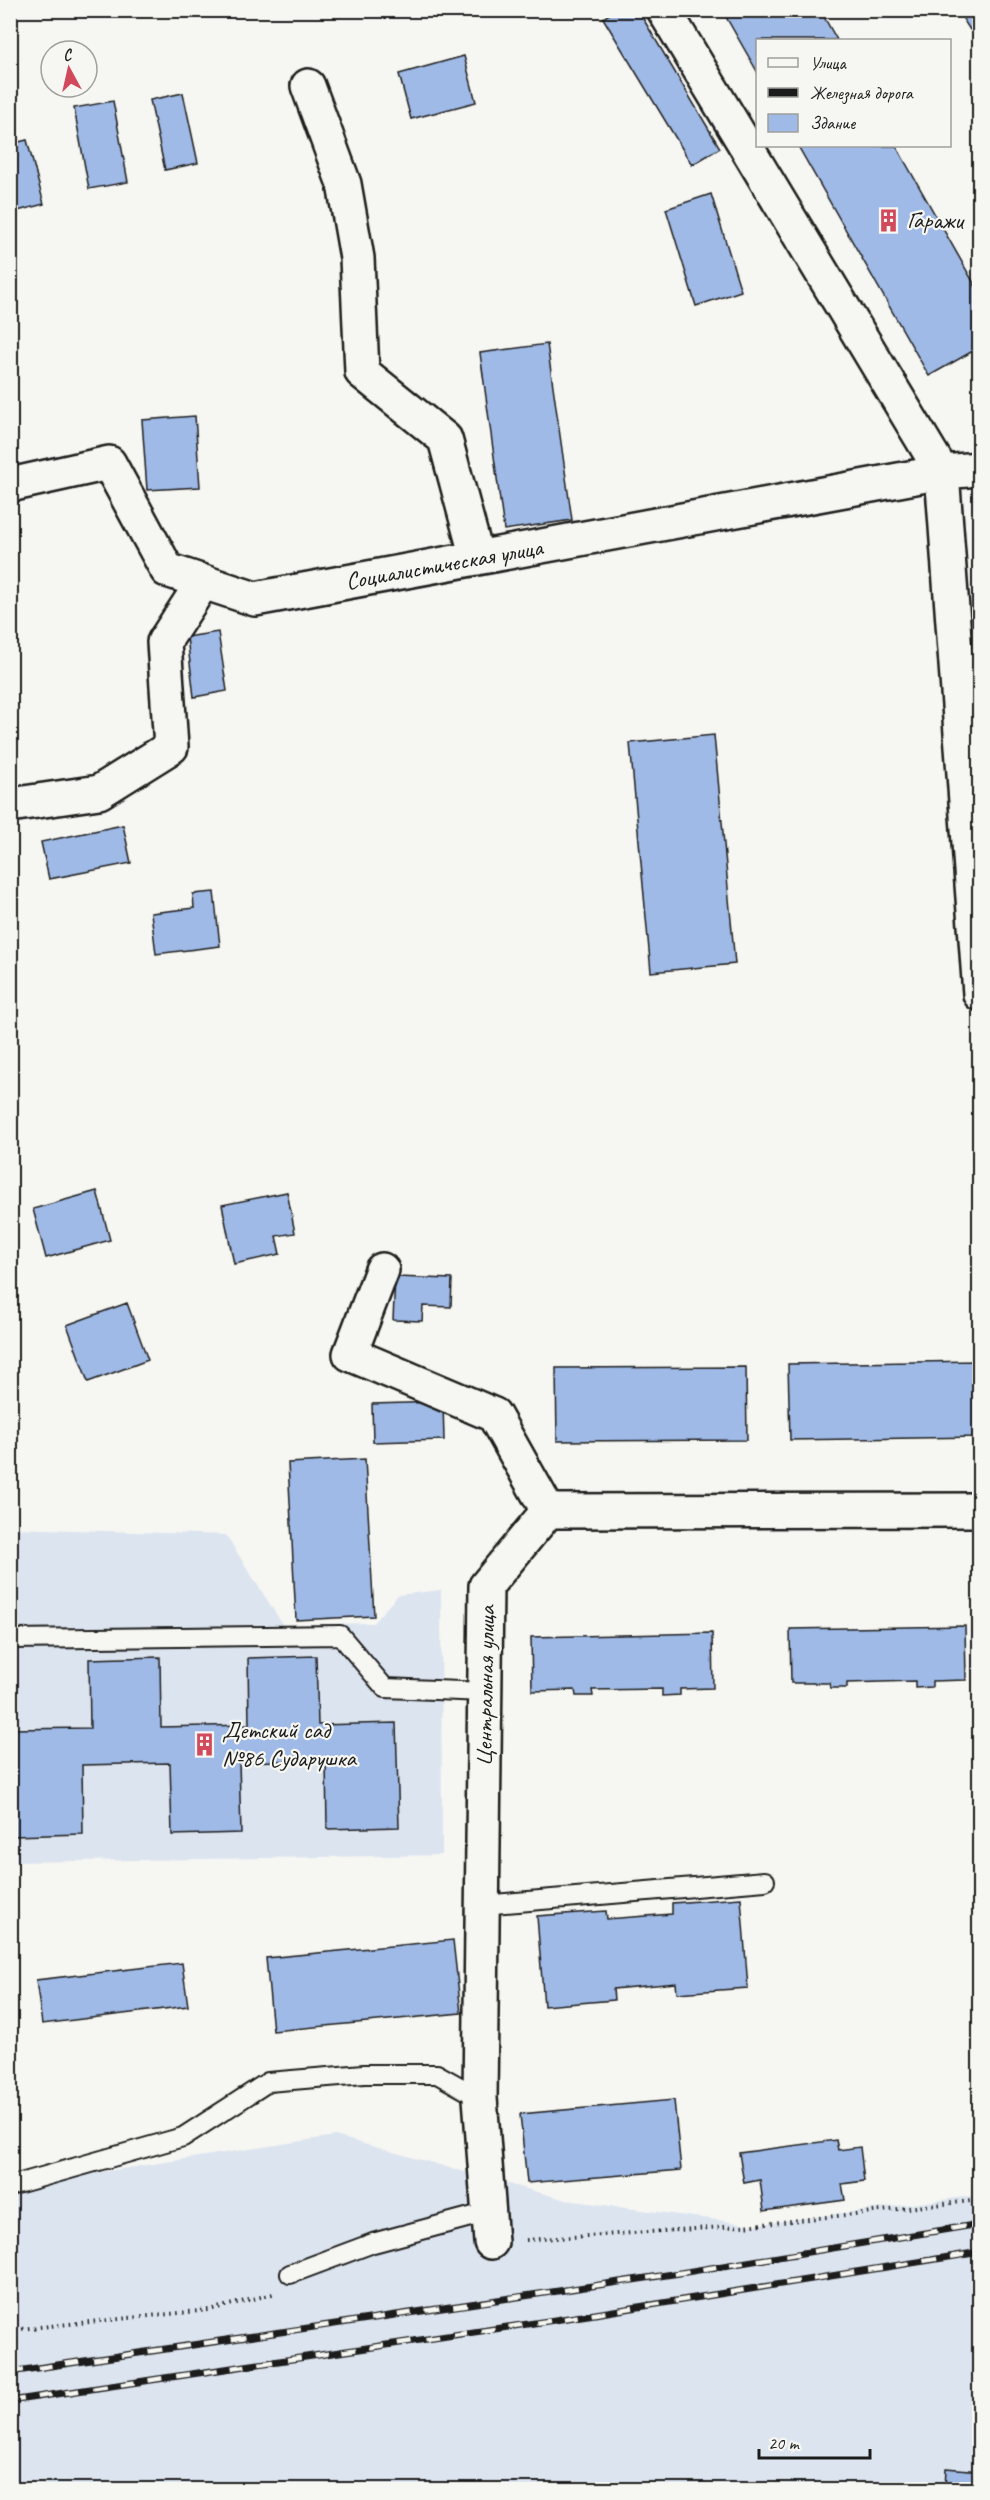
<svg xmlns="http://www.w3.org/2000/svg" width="990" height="2500" viewBox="0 0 990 2500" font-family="Caveat,sans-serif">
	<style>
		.built { fill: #dce4ef }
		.building { fill: #9fbae7; stroke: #1c1c1c; stroke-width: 1.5 }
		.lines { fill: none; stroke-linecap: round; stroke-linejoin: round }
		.lane-casing { stroke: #1c1c1c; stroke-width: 22 }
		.street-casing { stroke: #1c1c1c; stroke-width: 38 }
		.path { stroke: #1c1c1c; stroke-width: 4; stroke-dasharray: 1.5 4.5; stroke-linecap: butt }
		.lane { stroke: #f6f6f2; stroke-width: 18 }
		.street { stroke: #f6f6f2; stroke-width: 33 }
		.rail-casing { stroke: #1c1c1c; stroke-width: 7 }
		.rail { stroke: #f6f6f2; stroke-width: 4.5; stroke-dasharray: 14; stroke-linecap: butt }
		.labels { text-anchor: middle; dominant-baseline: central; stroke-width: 4.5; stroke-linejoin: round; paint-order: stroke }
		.poi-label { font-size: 24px; fill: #1c1c1c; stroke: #f6f6f2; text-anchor: start }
		.street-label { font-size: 24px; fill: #1c1c1c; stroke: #f6f6f2 }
	</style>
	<rect width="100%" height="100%" fill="#f6f6f2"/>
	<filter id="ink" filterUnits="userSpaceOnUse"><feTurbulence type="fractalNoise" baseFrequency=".0167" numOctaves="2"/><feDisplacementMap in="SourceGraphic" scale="12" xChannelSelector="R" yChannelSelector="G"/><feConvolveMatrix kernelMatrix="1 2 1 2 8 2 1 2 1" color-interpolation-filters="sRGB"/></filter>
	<g filter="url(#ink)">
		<path class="built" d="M11,1528L226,1535L283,1625L373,1623L398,1595L441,1590L442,1855L11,1862Z
			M335,2136L566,2200L754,2225L979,2195V2489L11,2490V2186Z"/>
		<path class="building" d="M616,10H638L720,148L692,165L603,18Z
			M722,10H820L837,40H758V73Z
			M980,10V32L976,26L970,30L958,11Z
			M464,56L476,102L411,119L399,74Z
			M183,93L198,163L165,170L150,100Z
			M113,101L128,182L89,189L74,108Z
			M27,140L44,204L10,213V144Z
			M798,146H896L980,294V347L929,376Z
			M711,194L741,291L696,306L666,209Z
			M547,344L572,520L504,530L480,353Z
			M195,416L200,487L147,490L142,420Z
			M218,632L227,691L194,697L187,637Z
			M714,735L735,964L651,972L630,743Z
			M123,825L131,863L49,879L41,842Z
			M214,892L220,946L156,954L151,913L194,908L193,894Z
			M97,1191L110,1240L46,1258L33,1209Z
			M287,1192L295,1233L276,1236L280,1254L234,1264L222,1205Z
			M395,1277L452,1279L451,1307L423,1306L422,1321L393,1320Z
			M127,1303L148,1360L88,1382L67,1325Z
			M978,1361L979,1437L790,1440L788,1364Z
			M746,1367L747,1440L557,1441L556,1368Z
			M443,1402L444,1440L373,1442L372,1404Z
			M365,1459L374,1616L296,1620L288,1463Z
			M965,1626L966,1680L932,1681V1687L915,1688V1681L847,1683V1688H830L829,1683H791L790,1629Z
			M712,1633L713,1688L680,1689V1695L662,1696V1689L592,1690L593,1696H576L575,1690L532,1691L531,1637Z
			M316,1656L318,1725L396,1723L399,1827L327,1829L326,1760L239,1762L241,1833L172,1835L170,1763L82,1765L83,1834L12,1836L10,1729L90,1728L89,1659L160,1657L161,1727L249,1725L248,1658Z
			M741,1898L748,1988L677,1993L676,1983L613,1989L614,2000L544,2006L537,1916L606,1911L607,1919L672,1914V1903Z
			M453,1940L461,2013L273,2031L266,1958Z
			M182,1963L188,2006L42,2024L36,1980Z
			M674,2100L681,2170L527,2183L520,2114Z
			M836,2140L838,2150L860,2147L864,2181L842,2184L845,2200L764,2211L760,2180L744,2183L739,2153Z
			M946,2468L980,2471V2490H945Z"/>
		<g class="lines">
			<defs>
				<path id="lane" d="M10,1639L340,1635L385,1688L485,1692
					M482,1905L765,1881
					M10,2186L183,2137L268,2082L364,2074H437L480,2098
					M290,2274L373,2243L489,2212"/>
				<path id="street" d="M664,10L942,472L980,994
					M308,86L344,184L357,258L362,372L445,439L477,558
					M10,485L109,463L167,570L255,599L942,472L980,469
					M10,805L99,792L171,747L164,642L203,582
					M382,1270L350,1354L494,1415L548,1511
					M548,1511L980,1510
					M491,2242L480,2098L486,1586L548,1511"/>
			</defs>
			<use href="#lane" class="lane-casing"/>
			<use href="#street" class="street-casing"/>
			<path class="path" d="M526,2240L755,2225L980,2200
				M10,2330L209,2310L273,2294"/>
			<use href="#lane" class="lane"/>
			<use href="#street" class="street"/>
			<defs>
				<path id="rail" d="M10,2372L680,2273L980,2224
					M10,2401L595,2314L980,2252"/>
			</defs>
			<use href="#rail" class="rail-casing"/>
			<use href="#rail" class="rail"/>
		</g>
	</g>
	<defs>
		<symbol id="building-bare" viewBox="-9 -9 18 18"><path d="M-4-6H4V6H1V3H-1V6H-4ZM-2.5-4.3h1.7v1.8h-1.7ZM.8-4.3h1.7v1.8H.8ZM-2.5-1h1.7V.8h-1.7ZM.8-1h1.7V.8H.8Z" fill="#d1495b" stroke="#f6f6f2" stroke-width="2.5" paint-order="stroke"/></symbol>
	</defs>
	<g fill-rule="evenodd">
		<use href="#building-bare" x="872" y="204" width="33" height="33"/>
		<use href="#building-bare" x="188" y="1728" width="33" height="33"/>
	</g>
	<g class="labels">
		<g class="poi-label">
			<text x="907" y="220">Гаражи</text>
			<text x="222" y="1730">Детский сад<tspan x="222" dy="28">№86 Сударушка</tspan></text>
		</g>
		<g class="street-label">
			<text transform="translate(444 564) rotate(-10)">Социалистическая улица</text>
			<text transform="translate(485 1686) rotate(-89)">Центральная улица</text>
		</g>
	</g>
	<rect width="990" height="2500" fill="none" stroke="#f6f6f2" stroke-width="36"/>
	<rect x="18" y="18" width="954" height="2464" fill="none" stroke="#1c1c1c" stroke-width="2" filter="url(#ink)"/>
	<rect x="756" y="39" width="195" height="108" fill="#f6f6f2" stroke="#9f9f9c" stroke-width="1.5"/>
	<rect x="768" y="58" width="30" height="9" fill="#f6f6f2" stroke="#9f9f9c" stroke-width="1.5"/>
	<text x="810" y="69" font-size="18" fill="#1c1c1c">Улица</text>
	<rect x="768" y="88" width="30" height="9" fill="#1c1c1c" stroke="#9f9f9c" stroke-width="1.5"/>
	<text x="810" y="99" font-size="18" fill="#1c1c1c">Железная дорога</text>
	<rect x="768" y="114" width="30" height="18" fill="#9fbae7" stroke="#9f9f9c" stroke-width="1.5"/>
	<text x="810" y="129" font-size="18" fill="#1c1c1c">Здание</text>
	<g transform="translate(69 69) rotate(352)"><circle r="28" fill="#f6f6f2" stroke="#9f9f9c" stroke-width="1.5"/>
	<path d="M0-4.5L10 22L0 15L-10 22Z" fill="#d1495b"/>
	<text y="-9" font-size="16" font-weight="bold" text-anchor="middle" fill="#1c1c1c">С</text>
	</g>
	<path d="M759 2449v9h111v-9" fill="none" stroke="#1c1c1c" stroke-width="3"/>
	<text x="768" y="2449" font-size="18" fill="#1c1c1c" stroke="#f6f6f2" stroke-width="4.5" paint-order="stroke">20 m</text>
</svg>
